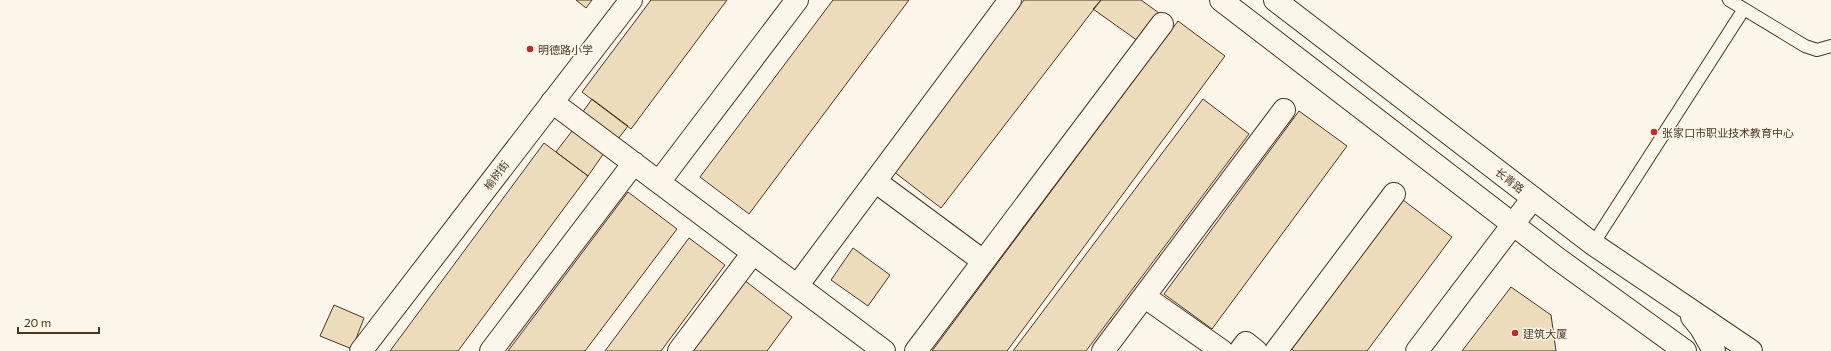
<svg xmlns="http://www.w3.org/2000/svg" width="1831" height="351" viewBox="0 0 1831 351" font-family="Commissioner,'Noto Sans SC',sans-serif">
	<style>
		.building { fill: #ecdcbc; stroke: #4a3520 }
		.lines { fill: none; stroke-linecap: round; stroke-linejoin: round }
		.lane-casing { stroke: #4a3520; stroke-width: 14 }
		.street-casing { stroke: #4a3520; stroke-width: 24 }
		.secondary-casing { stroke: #4a3520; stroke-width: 24 }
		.primary-casing { stroke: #4a3520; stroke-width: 24 }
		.lane { stroke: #fbf6e9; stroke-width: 12 }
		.street { stroke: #fbf6e9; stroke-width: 22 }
		.secondary { stroke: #fbf6e9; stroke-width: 22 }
		.primary { stroke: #fbf6e9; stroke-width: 22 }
		.poi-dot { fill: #c62828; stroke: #fbf6e9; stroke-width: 1.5 }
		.labels { text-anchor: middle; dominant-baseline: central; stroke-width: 3; stroke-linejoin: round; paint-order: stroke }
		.poi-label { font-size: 11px; fill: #4a3520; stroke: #fbf6e9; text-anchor: start }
		.street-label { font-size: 11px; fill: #4a3520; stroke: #fbf6e9 }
	</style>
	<rect width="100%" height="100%" fill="#fbf6e9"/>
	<path class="building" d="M576,0H592L586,8Z
		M651,0H727L631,129L582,92Z
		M833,0H909L749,214L700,177Z
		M1024,0H1101L941,208L893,171Z
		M1101,0H1141L1159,13L1138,41L1093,9Z
		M1178,21L1225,56L1007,351H932Z
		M592,99L628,126L618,139L582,113Z
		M1203,99L1249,134L1086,351H1013Z
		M1299,111L1347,146L1212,329L1164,294Z
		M572,131L604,153L588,176L556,152Z
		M544,143L588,176L458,351H390Z
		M628,192L677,229L585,351H508Z
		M1403,200L1452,237L1367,351H1294L1292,349Z
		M689,238L725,265L661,351H605Z
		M853,248L890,275L868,306L831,280Z
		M744,280L792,317L767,351H690Z
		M1511,287L1551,315L1556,351H1462Z
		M334,305L364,318L352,349L320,336Z"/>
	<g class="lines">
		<defs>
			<path id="lane" d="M1744,9L1805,46L1817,50L1831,46
				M1593,244L1744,9L1729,0"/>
			<path id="street" d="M552,102L884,351
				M875,181L983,261
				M659,182L797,0
				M797,286L1010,0
				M1145,297L1222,351
				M491,351L634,163
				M679,351L753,253
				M916,351L1162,24
				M1103,351L1284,110
				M1240,351L1246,343L1256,351
				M1276,351L1394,194
				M1417,351L1533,198"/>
			<path id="secondary" d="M361,351L631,0"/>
			<path id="primary" d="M1221,0L1558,259L1685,351
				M1275,0L1593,244L1751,351
				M1692,317L1701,328L1714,351"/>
		</defs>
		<use href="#lane" class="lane-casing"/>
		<use href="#street" class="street-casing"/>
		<use href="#secondary" class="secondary-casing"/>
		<use href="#primary" class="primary-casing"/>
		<use href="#lane" class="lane"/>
		<use href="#street" class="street"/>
		<use href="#secondary" class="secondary"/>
		<use href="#primary" class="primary"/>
	</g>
	<g class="poi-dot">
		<circle cx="530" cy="49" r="4"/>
		<circle cx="1654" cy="132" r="4"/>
		<circle cx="1515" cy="333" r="4"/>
	</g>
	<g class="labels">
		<g class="poi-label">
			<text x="538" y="49">明德路小学</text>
			<text x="1662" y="132">张家口市职业技术教育中心</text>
			<text x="1523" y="333">建筑大厦</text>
		</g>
		<g class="street-label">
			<text transform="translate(496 175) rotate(-53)">榆树街</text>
			<text transform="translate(1510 180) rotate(38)">长青路</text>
		</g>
	</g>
	<path d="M18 327v6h81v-6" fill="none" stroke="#4a3520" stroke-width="2"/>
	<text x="24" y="327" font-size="12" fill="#4a3520" stroke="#fbf6e9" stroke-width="3" paint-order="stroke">20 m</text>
</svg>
